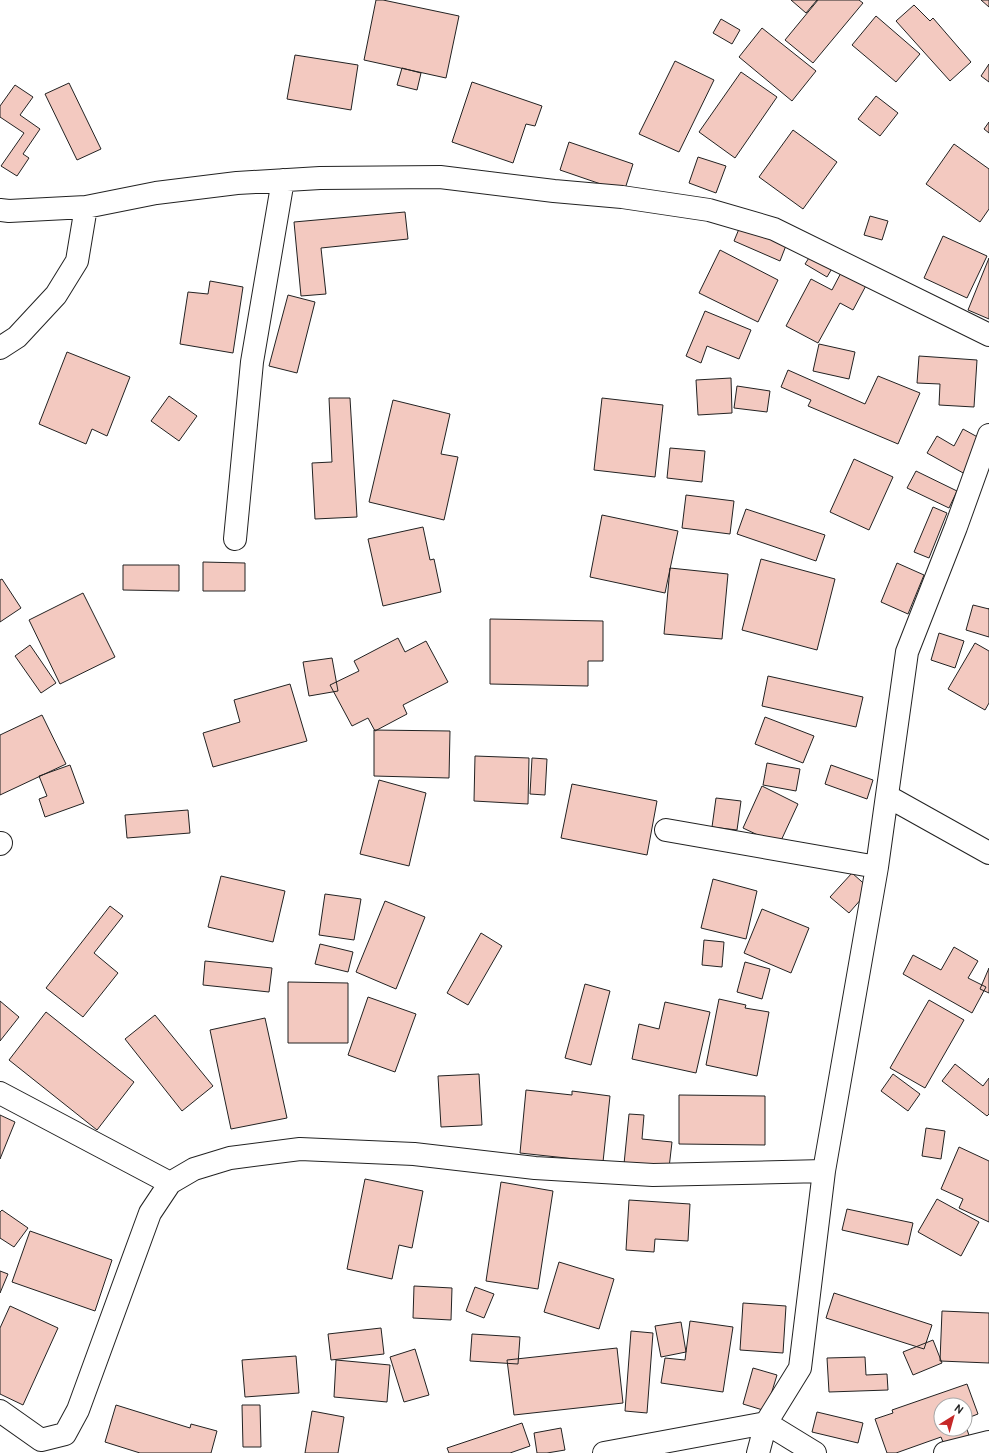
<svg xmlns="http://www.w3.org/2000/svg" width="989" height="1453" viewBox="0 0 989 1453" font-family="Cabin,sans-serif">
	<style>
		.building { fill: #f3c9c0; stroke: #222 }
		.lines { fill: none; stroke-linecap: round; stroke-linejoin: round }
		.minor-casing { stroke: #222; stroke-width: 24 }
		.minor { stroke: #fff; stroke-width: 22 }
	</style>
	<rect width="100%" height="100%" fill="#fff"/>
	<path class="building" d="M376,0H383L459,16L446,78L364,60Z
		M791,0H817L806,13Z
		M818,0H859L863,3L813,63L785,40Z
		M981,0H989V7Z
		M914,5L930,21L933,18L971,62L950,81L896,21Z
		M876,16L920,54L896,82L852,45Z
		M721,19L740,30L732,44L713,33Z
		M762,28L816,71L792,101L739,57Z
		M295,55L358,65L351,110L287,99Z
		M675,61L714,80L679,152L639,134Z
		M989,64V82L981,76Z
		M402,68L421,73L417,90L397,85Z
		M741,72L777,97L735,158L699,132Z
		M472,82L542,106L535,126L526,124L513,163L452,142Z
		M69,83L101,149L77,160L45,94Z
		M15,85L33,97L20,115L40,129L23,154L29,158L17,176L1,166L24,133L0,117V106Z
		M876,96L898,113L880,136L858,119Z
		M989,122V133L984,129Z
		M793,130L837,162L803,209L759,177Z
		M569,142L633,164L624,192L560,170Z
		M954,144L989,169V209L980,222L926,184Z
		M698,157L726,166L716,193L689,183Z
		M405,212L408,239L321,248L326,294L301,296L294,222Z
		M870,216L888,221L882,240L864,235Z
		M741,224L787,243L780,261L734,241Z
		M943,236L987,256L967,298L924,278Z
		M816,247L837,260L827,277L805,264Z
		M720,250L778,280L758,322L699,293Z
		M989,258V319L968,310Z
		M845,265L870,278L853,310L840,303L818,343L786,326L811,279L832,290Z
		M210,281L243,287L233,353L180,344L188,292L208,294Z
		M288,295L315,302L297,373L269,366Z
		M705,311L751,330L739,359L707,346L701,363L686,356Z
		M819,344L855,352L849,379L813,371Z
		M67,352L130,377L107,436L92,429L86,444L39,424Z
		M919,356L977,360L974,407L939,405L940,384L917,383Z
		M788,370L865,404L878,376L920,393L898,444L808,406L811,400L781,387Z
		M731,378L732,413L698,415L696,380Z
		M737,386L770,391L767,412L734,408Z
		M169,396L197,416L179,441L151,421Z
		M329,398H350L357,517L315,519L312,463L332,462Z
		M602,398L663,405L655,477L594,470Z
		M393,400L450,414L441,454L458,457L444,520L369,502Z
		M963,429L983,440L965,474L927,453L937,436L954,446Z
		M670,448L705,451L702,482L667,478Z
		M854,459L893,477L869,530L830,512Z
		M916,471L957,491L949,508L907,488Z
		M686,495L734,501L730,534L682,528Z
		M933,507L947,513L929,558L914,552Z
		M746,509L825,535L816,561L737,534Z
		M602,515L678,531L665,593L590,577Z
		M423,527L430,560L434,559L441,592L383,606L368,539Z
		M761,559L835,579L817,650L742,630Z
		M203,562L245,563V591H203Z
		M897,563L924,575L908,614L881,602Z
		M123,565H179V591L123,590Z
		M670,568L728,574L722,639L664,634Z
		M2,579L21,608L0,622V580Z
		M83,593L115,657L60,684L29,620Z
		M973,605L989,609V608V637L966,630Z
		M490,619L603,621V661H588V686L490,684Z
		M939,633L964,641L955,668L931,660Z
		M398,638L405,652L426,641L448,682L403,705L407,714L375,731L368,718L352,726L330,685L359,671L354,661Z
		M975,643L989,651V703L985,710L948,689Z
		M30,645L56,683L41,693L15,656Z
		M332,658L338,691L309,696L303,662Z
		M768,676L863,697L856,727L762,706Z
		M290,684L307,741L213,767L203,733L240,722L234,700Z
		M42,715L66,764L0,795V735Z
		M765,717L814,736L803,763L755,744Z
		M374,730L450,731L449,778L374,776Z
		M475,756L529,758L528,804L474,801Z
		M532,758L547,759L545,795L530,794Z
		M767,763L800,769L796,791L763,785Z
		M70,765L84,803L45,817L39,799L47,796L39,776Z
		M831,765L873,780L867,799L825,784Z
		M379,780L426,793L409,866L360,854Z
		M572,784L657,801L647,855L561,838Z
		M762,786L798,804L779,845L743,828Z
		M716,798L741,801L737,830L712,827Z
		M188,810L190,833L127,838L125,815Z
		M852,873L870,889L849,913L830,897Z
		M221,876L285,891L273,942L208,927Z
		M713,879L757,891L746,939L701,928Z
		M325,894L361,899L354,940L319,935Z
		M385,901L425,917L396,989L356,972Z
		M110,906L123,916L94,953L118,973L83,1017L46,988Z
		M762,909L809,928L791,973L744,953Z
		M481,933L502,946L468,1005L447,993Z
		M704,940L724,942L722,967L702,965Z
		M320,944L353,952L348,972L315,964Z
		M954,947L978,961L968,978L986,987L972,1013L903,974L913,955L941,970Z
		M205,961L272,968L269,992L203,985Z
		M745,962L770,969L762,999L737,992Z
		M989,968V993L980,989Z
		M288,982L348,983V1043H288Z
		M585,984L610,991L591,1065L565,1058Z
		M368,997L416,1014L395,1072L348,1055Z
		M719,999L746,1005L745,1008L769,1012L757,1076L706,1065Z
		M929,1000L964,1020L925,1088L890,1068Z
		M0,1001L19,1017L0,1041Z
		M665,1002L710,1012L696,1073L632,1059L639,1024L659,1029Z
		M46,1012L134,1082L97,1130L9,1060Z
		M155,1015L213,1086L182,1111L125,1039Z
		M265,1018L287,1118L231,1129L210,1030Z
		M955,1064L983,1086L989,1078V1114L987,1116L942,1081Z
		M479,1074L482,1125L441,1127L438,1076Z
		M893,1074L920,1094L908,1111L881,1091Z
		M526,1090L572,1095V1091L610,1096L603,1162L520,1153Z
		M679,1095L765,1096V1145L679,1144Z
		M629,1114L644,1115L642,1139L672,1142L669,1168L624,1164Z
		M0,1115L15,1122L0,1159Z
		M926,1128L945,1131L941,1159L922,1156Z
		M959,1147L989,1161V1222L959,1208L963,1199L941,1189Z
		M365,1179L423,1191L412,1248L399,1245L392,1279L347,1269Z
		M501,1182L553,1191L538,1289L486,1281Z
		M937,1199L979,1222L961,1256L918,1232Z
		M629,1200L690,1204L688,1241L655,1239L654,1252L626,1250Z
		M847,1209L913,1223L908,1245L842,1230Z
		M2,1210L28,1228L14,1247L0,1238V1212Z
		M30,1231L112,1260L95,1311L12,1282Z
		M559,1262L614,1279L599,1329L544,1312Z
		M0,1271L8,1274L0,1293Z
		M414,1286L452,1288L451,1320L413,1318Z
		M475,1287L494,1294L484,1318L466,1311Z
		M834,1293L932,1325L924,1349L826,1318Z
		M743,1303L786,1306L783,1353L740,1350Z
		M10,1306L58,1328L23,1405L0,1394V1328Z
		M942,1311L989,1313V1363L940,1361Z
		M690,1321L733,1327L723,1392L661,1383L665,1358L685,1360Z
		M681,1322L686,1352L661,1357L655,1326Z
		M381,1328L384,1354L331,1360L328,1334Z
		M631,1331L653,1333L647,1413L625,1411Z
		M472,1334L520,1337L518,1364L470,1361Z
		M933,1340L942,1363L913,1375L903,1352Z
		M617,1348L623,1403L514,1415L507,1360Z
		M415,1349L429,1395L404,1402L390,1357Z
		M296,1356L299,1393L245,1397L242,1360Z
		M865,1357L866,1375L887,1374L888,1390L829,1392L827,1358Z
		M336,1360L390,1365L387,1402L334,1397Z
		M753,1368L777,1375L766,1411L743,1404Z
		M967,1384L978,1414L965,1419V1405H941V1429H965V1424L970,1438L945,1447L941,1437L896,1453H887L875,1419L893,1413L892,1410Z
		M116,1405L190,1428L191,1424L217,1431L211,1453H140L105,1442Z
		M242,1405H260L261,1447H243Z
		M312,1411L344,1417L338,1453H305Z
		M817,1412L863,1423L858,1443L812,1432Z
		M522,1423L530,1446L510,1453H449L447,1448Z
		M561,1428L565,1450L547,1453H537L534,1433Z"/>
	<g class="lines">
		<defs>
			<path id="minor" d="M0,210L9,211L86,207L156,193L237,183L320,178L440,177L554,191L622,197L709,210L774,229L989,335
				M0,348L17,337L56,295L77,261L86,207
				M235,539L252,362L283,180
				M887,796L989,853
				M666,830L877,867
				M0,844L1,843
				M0,1093L170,1183
				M0,1411L41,1440L65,1434L78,1410L150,1213L170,1183L194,1169L230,1158L300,1149L414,1154L535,1168L653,1175L824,1171
				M604,1453L766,1423L815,1453
				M758,1453L766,1423L800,1368L824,1171L877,867L907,652L956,527L989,435
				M945,1453L989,1442"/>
		</defs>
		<use href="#minor" class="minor-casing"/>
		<use href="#minor" class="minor"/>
	</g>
	<g transform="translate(953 1417) rotate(37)"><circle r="19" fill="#ffffff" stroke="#a7a7a7"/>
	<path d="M0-3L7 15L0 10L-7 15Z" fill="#c62828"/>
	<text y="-6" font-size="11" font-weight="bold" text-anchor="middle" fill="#222222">N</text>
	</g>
</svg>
